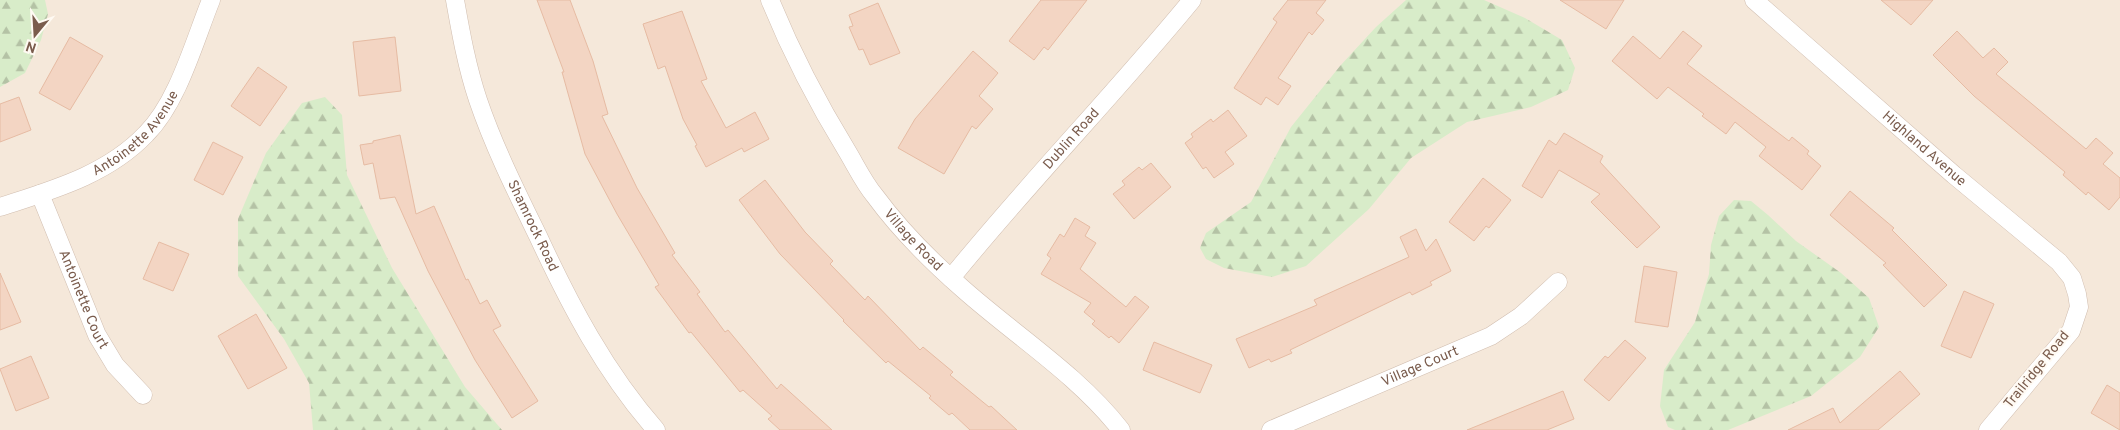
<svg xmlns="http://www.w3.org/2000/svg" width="2120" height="430" viewBox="0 0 2120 430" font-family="Overpass,sans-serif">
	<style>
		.residential { fill: #f5e8da }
		.forest { fill: url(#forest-firs) }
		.building { fill: #f3d5c3; stroke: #e6bba3 }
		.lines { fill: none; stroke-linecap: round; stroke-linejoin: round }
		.street-casing { stroke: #d1beb0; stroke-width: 19 }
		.street { stroke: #fff; stroke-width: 18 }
		.labels { text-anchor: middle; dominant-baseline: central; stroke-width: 4; stroke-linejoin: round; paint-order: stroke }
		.street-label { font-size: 14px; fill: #7a5c4d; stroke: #fffaf3 }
	</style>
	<defs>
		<pattern id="forest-firs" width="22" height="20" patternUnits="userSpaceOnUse" patternTransform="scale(1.25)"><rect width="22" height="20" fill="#d8ecc9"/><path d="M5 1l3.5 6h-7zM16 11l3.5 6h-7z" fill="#b4c2a5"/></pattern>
	</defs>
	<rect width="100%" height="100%" fill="#fdf6ec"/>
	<path class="residential" d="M0,0H2120V430H0Z"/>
	<path class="forest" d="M0,0H45L48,14L41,40L25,73L0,87Z
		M1406,0H1484L1525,18L1562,40L1575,68L1568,90L1531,107L1467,122L1411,158L1369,209L1306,266L1272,277L1224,268L1206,259L1200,248L1206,233L1251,202L1291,127L1340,66L1376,27Z
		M325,97L342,115L347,175L392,268L465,387L502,430H313L309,383L284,339L238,276V219L266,153L302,103Z
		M1734,200L1751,201L1768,215L1796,241L1841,273L1869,298L1879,327L1860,357L1811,396L1728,430H1675L1668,427L1660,406L1664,370L1695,322L1709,274L1711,245L1719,216Z"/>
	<path class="building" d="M537,0H570L593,61L608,114L602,116L637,188L675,253L672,255L700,292L697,294L725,332L728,330L777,389L781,384L832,430H780L768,419L772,416L743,390L740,392L691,332L689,333L655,287L659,285L617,214L585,154L562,72H564Z
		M1041,0H1087L1048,50L1044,47L1034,60L1009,41Z
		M1288,0H1326L1316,13L1324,20L1312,35L1309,32L1278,78L1291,86L1278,105L1266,97L1261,105L1234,88L1277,22L1273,19Z
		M1560,0H1624L1606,29Z
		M1881,0H1933L1911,25Z
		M878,3L900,53L870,65L863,49L859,50L849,27L853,26L849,15Z
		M682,11L707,79L701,81L726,128L755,112L769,139L744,152L742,148L706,167L695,146L697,145L683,119L665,66L658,69L643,24Z
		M1683,31L1702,46L1687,64L1789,141L1792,137L1809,151L1807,154L1821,166L1802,190L1759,156L1766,147L1735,122L1726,134L1702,116L1704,114L1668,87L1657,99L1612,61L1633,36L1660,59Z
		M1957,31L1983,58L1994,48L2008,62L1996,74L2086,149L2096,138L2113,153L2103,164L2120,178V197L2109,210L2088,192L2086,195L2063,175L2065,172L1974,96L1933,55Z
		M70,37L103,56L70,110L39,93Z
		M395,37L401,91L359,96L353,42Z
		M973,51L998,73L979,96L993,109L976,129L972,126L944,174L898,148L915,119Z
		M258,67L287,87L260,126L231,106Z
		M19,97L31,130L0,142V104Z
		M1228,110L1247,136L1225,152L1234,164L1214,178L1206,167L1203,169L1185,143L1193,137L1191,134L1211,119L1213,122Z
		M1564,133L1603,156L1600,162L1660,227L1637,248L1591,202L1600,194L1559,170L1542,198L1522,186L1549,140L1556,145Z
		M400,135L416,214L434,206L466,280L468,279L480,304L487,300L501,326L493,330L538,401L512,418L475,360L428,271L395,197L380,199L373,163L364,165L360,145L373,143V141Z
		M213,142L243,157L223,195L194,180Z
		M1151,163L1171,187L1134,219L1113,194L1125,185L1122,181L1139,167L1142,170Z
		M1483,178L1511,200L1489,228L1486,226L1474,241L1449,222Z
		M765,180L805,232L833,261L830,264L865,300L868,296L920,350L923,347L953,372L950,375L989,407L991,406L1017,430H970L952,413L949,415L929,398L931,396L888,361L886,363L843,321L844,320L780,254L739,200Z
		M1850,191L1894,228L1892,230L1947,285L1924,307L1883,265L1886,263L1830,215Z
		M1075,218L1090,227L1085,236L1096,243L1080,269L1126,307L1135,296L1149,307L1119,343L1111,336L1109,338L1092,324L1095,321L1084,312L1091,303L1041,274L1051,258L1047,255L1060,234L1064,237Z
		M1416,229L1426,251L1436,239L1451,271L1430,282L1432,285L1412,295L1410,292L1290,350L1292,353L1271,362L1269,359L1249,368L1236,339L1317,305L1314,300L1409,257L1400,237Z
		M159,242L189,254L173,291L143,279Z
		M1644,266L1677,272L1668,327L1635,322Z
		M0,273L21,322L0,330Z
		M1964,291L1994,304L1971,358L1941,346Z
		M256,314L287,368L248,389L218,336Z
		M1625,340L1646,358L1609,401L1584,380L1605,356L1608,358Z
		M1154,342L1212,365L1200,393L1143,370Z
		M31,356L49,398L16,411L0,369Z
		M1900,371L1920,394L1878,430H1788L1833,408L1840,423Z
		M2107,385L2120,393V430L2091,413Z
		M1563,391L1574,419L1547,430H1467Z"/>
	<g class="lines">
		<defs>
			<g id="street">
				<path id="s1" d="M455,0C461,34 467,67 478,100C494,147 516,191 538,236C570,305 605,372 656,430"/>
				<path id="s2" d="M770,0C792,54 817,102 847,151C856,166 864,183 875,196C900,230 932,262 963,289C1016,336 1078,375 1121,430"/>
				<path id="s3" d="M1754,0L1954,175L2059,262L2072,278L2077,294L2079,307L2071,331L1988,430"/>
				<path id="s4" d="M40,194L97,335L115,365L143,395"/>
				<path id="s5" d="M0,207C52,190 107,175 146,134C178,102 194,42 211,0"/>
				<path id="s6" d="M951,278C1028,183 1114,95 1192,0"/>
				<path id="s7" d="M1271,430L1491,336L1521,316L1558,282"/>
			</g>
		</defs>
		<use href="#street" class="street-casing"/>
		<use href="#street" class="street"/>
	</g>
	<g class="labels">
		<g class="street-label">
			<text stroke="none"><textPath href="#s5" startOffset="158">Antoinette Avenue</textPath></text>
			<text stroke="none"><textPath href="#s6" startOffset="184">Dublin Road</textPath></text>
			<text stroke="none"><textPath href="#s3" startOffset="226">Highland Avenue</textPath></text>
			<text stroke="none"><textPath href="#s1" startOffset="240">Shamrock Road</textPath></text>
			<text stroke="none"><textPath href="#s2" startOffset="281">Village Road</textPath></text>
			<text stroke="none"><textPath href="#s4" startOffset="114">Antoinette Court</textPath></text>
			<text stroke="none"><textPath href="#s7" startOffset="162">Village Court</textPath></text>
			<text transform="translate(2037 370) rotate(-51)">Trailridge Road</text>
		</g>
	</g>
	<g transform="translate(35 35) rotate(198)" stroke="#fffaf3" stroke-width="4" paint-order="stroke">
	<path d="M0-4L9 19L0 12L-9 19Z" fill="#7a5c4d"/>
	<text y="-8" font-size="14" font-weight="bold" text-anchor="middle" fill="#7a5c4d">N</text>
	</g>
</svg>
